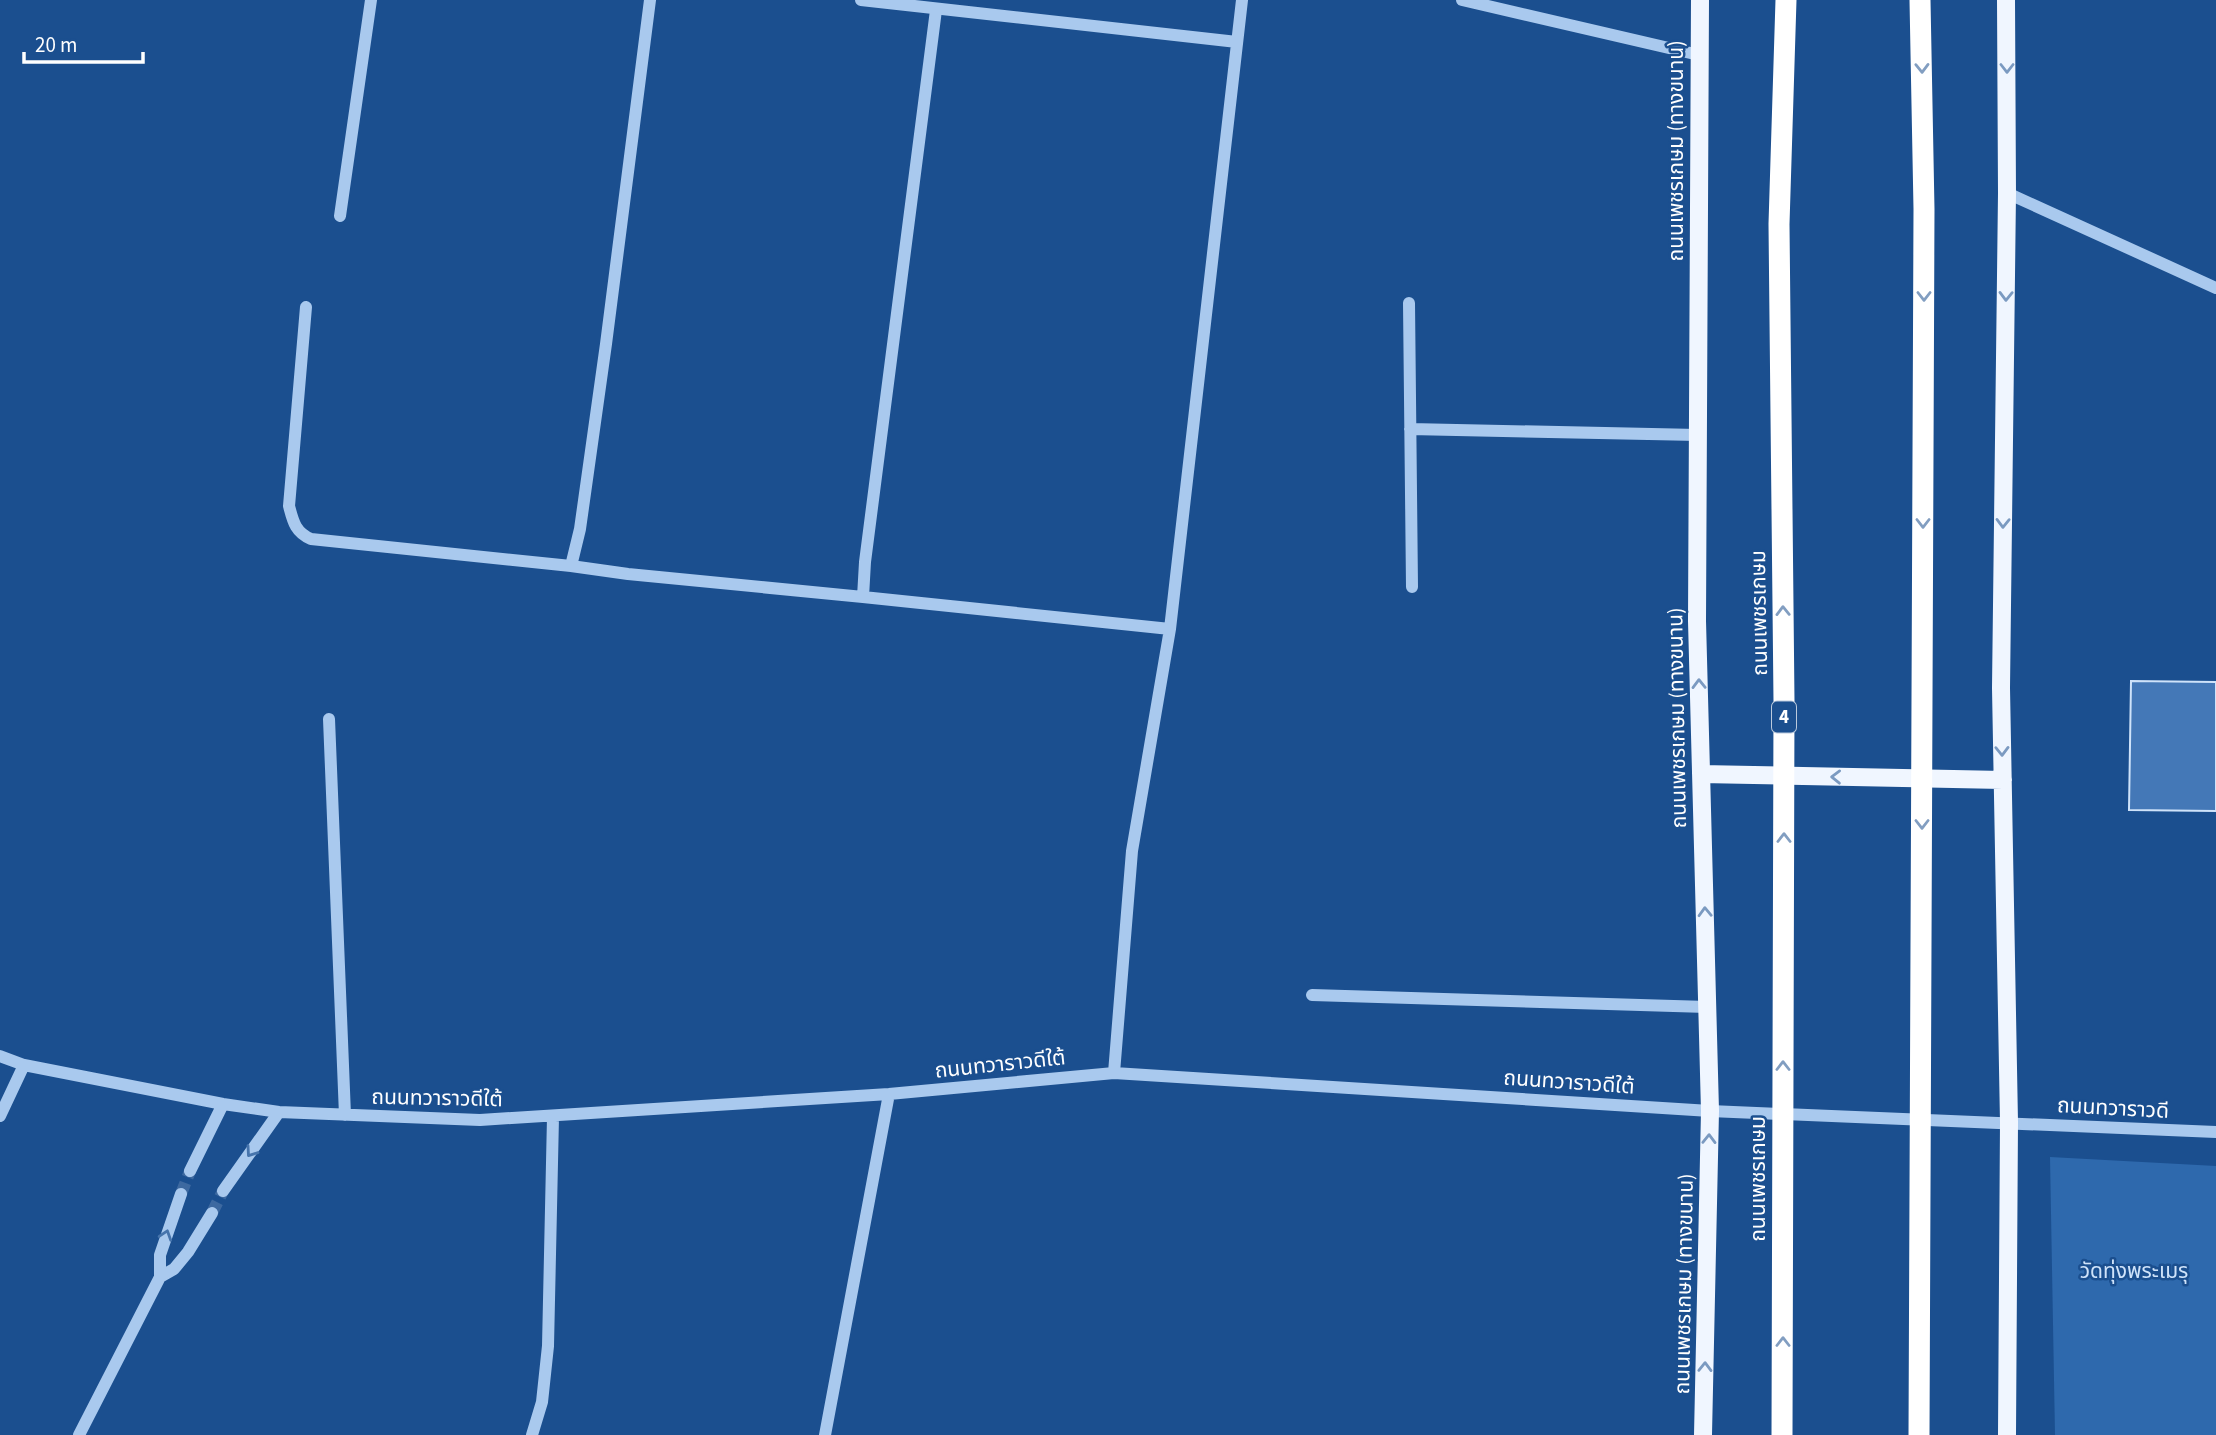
<svg xmlns="http://www.w3.org/2000/svg" width="2216" height="1435" viewBox="0 0 2216 1435" font-family="'Source Sans 3','Noto Sans Thai',sans-serif">
	<style>
		.green { fill: #2e69ad }
		.building { fill: #4478b7; stroke: #cfe3fa; stroke-width: 2 }
		.lines { fill: none; stroke-linecap: round; stroke-linejoin: round }
		.minor-tunnel { stroke: #3d69a0; stroke-width: 12; stroke-dasharray: 12 6; stroke-linecap: butt }
		.minor { stroke: #a9c9ee; stroke-width: 12 }
		.major { stroke: #f0f6ff; stroke-width: 18 }
		.highway-bridge { stroke: #fff; stroke-width: 21 }
		.oneway { stroke: #829ec1 }
		.oneway2 { stroke: #7b9ac1 }
		.oneway3 { stroke: #4674ac }
		.labels { text-anchor: middle; dominant-baseline: central; stroke-width: 5; stroke-linejoin: round; paint-order: stroke }
		.shield { fill: #1b4f8f; stroke: #bbcadd; stroke-width: 2 }
		.shield-label { font-size: 19px; font-weight: bold; fill: #fff }
		.street-label { font-size: 21px; fill: #fff; stroke: #1b4f8f }
		.park-label { font-size: 21px; fill: #cfe3fa; stroke: #1b4f8f }
	</style>
	<rect width="100%" height="100%" fill="#1b4f8f"/>
	<path class="green" d="M2050,1157L2216,1166V1435H2055Z"/>
	<path class="building" d="M2131,681L2216,682V811L2129,810Z"/>
	<g class="lines">
		<path class="minor-tunnel" d="M181,1194L190,1171
			M212,1213L223,1191"/>
		<path class="minor" d="M650,0L606,344L580,529L571,566L628,574L863,597L865,562L936,10
			M861,0L1237,42
			M1462,0L1699,55
			M2007,193L2216,288
			M340,216L371,0
			M1409,303L1412,587
			M306,307L289,506C293,521 295,532 311,539L571,566
			M1410,429L1698,435
			M863,597L1170,629
			M329,719L345,1115
			M1312,995L1707,1007
			M0,1056L24,1065L223,1104L279,1112L480,1120L889,1094L1114,1073L1710,1111L2216,1132
			M1114,1073L1132,851L1170,629L1242,0
			M0,1116L24,1065
			M190,1171L223,1104
			M223,1191L279,1112
			M160,1277L174,1269L188,1252L212,1213
			M79,1435L160,1277V1255L181,1194
			M532,1435L542,1402L548,1346L553,1117
			M825,1435L889,1094"/>
		<path class="major" d="M1700,0L1697,621L1710,1111L1703,1435
			M2006,0L2007,193L2001,688L2009,1122L2007,1435
			M1701,774L2003,780"/>
		<path class="highway-bridge" d="M1782,1435L1784,701L1779,224L1786,0
			M1919,1435L1924,209L1920,0"/>
	</g>
	<defs><path id="oneway-chevron" d="M-2-3.5L2.5 0L-2 3.5" fill="none" stroke-width="1.6" stroke-linecap="round" stroke-linejoin="round" transform="scale(1.75)"/></defs>
	<g class="oneway">
		<use href="#oneway-chevron" transform="translate(1922 68) rotate(89)"/>
		<use href="#oneway-chevron" transform="translate(1924 296) rotate(90)"/>
		<use href="#oneway-chevron" transform="translate(1923 523) rotate(90)"/>
		<use href="#oneway-chevron" transform="translate(1783 611) rotate(-91)"/>
		<use href="#oneway-chevron" transform="translate(1922 824) rotate(90)"/>
		<use href="#oneway-chevron" transform="translate(1784 838) rotate(-90)"/>
		<use href="#oneway-chevron" transform="translate(1783 1066) rotate(-90)"/>
		<use href="#oneway-chevron" transform="translate(1783 1342) rotate(-90)"/>
	</g>
	<g class="oneway2">
		<use href="#oneway-chevron" transform="translate(2007 68) rotate(90)"/>
		<use href="#oneway-chevron" transform="translate(2006 296) rotate(91)"/>
		<use href="#oneway-chevron" transform="translate(2003 523) rotate(91)"/>
		<use href="#oneway-chevron" transform="translate(1699 684) rotate(-91)"/>
		<use href="#oneway-chevron" transform="translate(2002 751) rotate(89)"/>
		<use href="#oneway-chevron" transform="translate(1836 777) rotate(-179)"/>
		<use href="#oneway-chevron" transform="translate(1705 912) rotate(-92)"/>
		<use href="#oneway-chevron" transform="translate(1709 1139) rotate(-89)"/>
		<use href="#oneway-chevron" transform="translate(1705 1367) rotate(-89)"/>
	</g>
	<g class="oneway3">
		<use href="#oneway-chevron" transform="translate(251 1152) rotate(125)"/>
		<use href="#oneway-chevron" transform="translate(166 1235) rotate(-72)"/>
	</g>
	<g class="labels">
		<rect class="shield" x="1772" y="701.5" width="24" height="31" rx="5"/>
		<g class="shield-label">
			<text x="1784" y="717">4</text>
		</g>
		<g class="street-label">
			<text transform="translate(1676 151) rotate(-90)">ถนนเพชรเกษม (ทางขนาน)</text>
			<text transform="translate(1759 613) rotate(-91)">ถนนเพชรเกษม</text>
			<text transform="translate(1677 718) rotate(-91)">ถนนเพชรเกษม (ทางขนาน)</text>
			<text transform="translate(1000 1064) rotate(-6)">ถนนทวาราวดีใต้</text>
			<text transform="translate(1569 1082) rotate(4)">ถนนทวาราวดีใต้</text>
			<text transform="translate(437 1098) rotate(1)">ถนนทวาราวดีใต้</text>
			<text transform="translate(2113 1108) rotate(3)">ถนนทวาราวดี</text>
			<text transform="translate(1758 1179) rotate(-90)">ถนนเพชรเกษม</text>
			<text transform="translate(1684 1284) rotate(-89)">ถนนเพชรเกษม (ทางขนาน)</text>
		</g>
		<g class="park-label">
			<text x="2134" y="1271">วัดทุ่งพระเมรุ</text>
		</g>
	</g>
	<path d="M24 52v10h119v-10" fill="none" stroke="#ffffff" stroke-width="3.5"/>
	<text x="35" y="52" font-size="21" fill="#ffffff" stroke="#1b4f8f" stroke-width="5" paint-order="stroke">20 m</text>
</svg>
